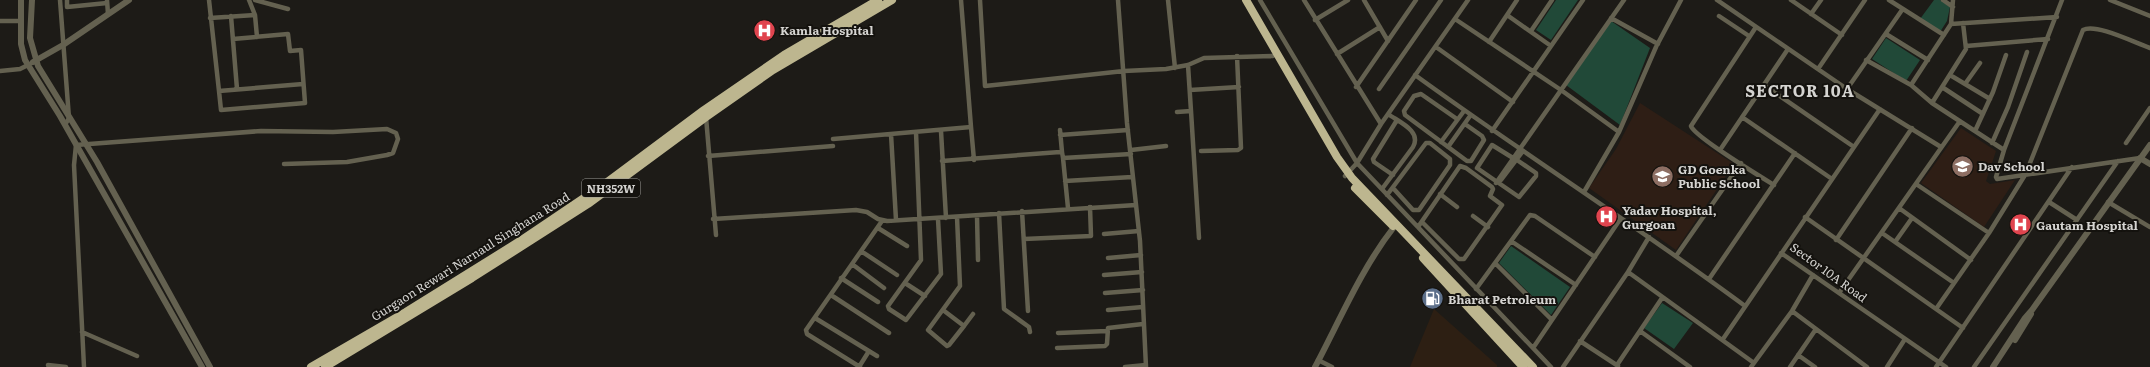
<svg xmlns="http://www.w3.org/2000/svg" width="2150" height="367" viewBox="0 0 2150 367" font-family="Literata,serif">
	<style>
		.commercial { fill: #2d1f13 }
		.education { fill: #2e1e15 }
		.green { fill: #214938 }
		.lines { fill: none; stroke-linecap: round; stroke-linejoin: round }
		.minor { stroke: #646150; stroke-width: 4.5 }
		.tertiary { stroke: #646150; stroke-width: 6 }
		.trunk { stroke: #bdb68f; stroke-width: 8 }
		.labels { text-anchor: middle; dominant-baseline: central; stroke-width: 4; stroke-linejoin: round; paint-order: stroke }
		.shield { fill: #14120e; stroke: #9b9a96; stroke-width: 1 }
		.shield-label { font-size: 11px; font-weight: bold; fill: #d5d4d1 }
		.poi-label { font-size: 12px; font-weight: bold; fill: #d5d4d1; stroke: #14120e; text-anchor: start }
		.street-label { font-size: 12px; fill: #d5d4d1; stroke: #14120e }
		.district-label { font-size: 16px; font-weight: bold; letter-spacing: 1px; fill: #d5d4d1; stroke: #14120e }
	</style>
	<rect width="100%" height="100%" fill="#1d1b17"/>
	<path class="commercial" d="M1434,309L1497,365V367H1410Z"/>
	<path class="education" d="M1640,103L1734,164L1676,250L1589,188L1616,149Z
		M1961,128L1996,151L1986,181L1990,184L2015,180L1984,227L1921,183Z"/>
	<path class="green" d="M1556,0H1578L1551,40L1536,30Z
		M1934,0H1940L1950,7L1947,21L1940,32L1920,19Z
		M1611,21L1650,48L1620,125L1566,85Z
		M1886,38L1920,60L1906,81L1872,59Z
		M1511,246L1570,287L1551,315L1499,263Z
		M1662,303L1693,323L1674,349L1644,328Z"/>
	<g class="lines">
		<path class="minor" d="M60,0L69,118L65,125
			M67,0V7L107,3
			M107,0L108,14
			M209,0L219,91L303,84
			M249,0L255,15L257,37
			M255,0L288,9
			M980,0L985,86L1124,71L1166,69L1188,65L1204,58L1273,56
			M1118,0L1127,123L1140,241L1146,367
			M1168,0L1175,68
			M1260,0L1357,163L1551,367
			M1304,0L1381,124
			M1364,0L1388,41
			M1717,0L1847,89L1941,147
			M1791,0L1842,35
			M1889,0L1944,35
			M1943,0L1953,7
			M2062,0L2004,150L1996,177L1997,179L2140,158
			M2110,0L2150,16
			M1811,14L1821,0
			M1507,15L1551,46
			M231,16L237,89
			M1719,16L1749,36
			M210,18L255,15
			M1611,18L1658,44
			M1455,19L1561,90L1619,132
			M1315,20L1348,0
			M0,21H20
			M1951,24L2057,17
			M1756,27L1691,126C1694,136 1761,177 1774,185
			M1531,31L1552,0
			M1886,34L1928,60
			M1489,42L1517,0
			M1966,46L2048,39
			M1436,47L1513,102
			M1337,54L1380,27
			M1866,60L1911,85L1932,103L2004,150
			M1188,65L1191,111
			M1818,69L1865,0
			M0,71L20,69L28,65
			M1415,75C1524,154 1637,226 1745,306
			M1950,75L1990,99
			M1965,84L1980,63
			M1764,85L1854,147
			M1911,85L1951,24L1953,0
			M1356,87L1416,0
			M1942,87L1983,114
			M1379,89L1441,0
			M1847,89L1902,10
			M1190,90L1239,87
			M219,91L221,110L305,103L301,50L290,51L288,34L233,39
			M1932,103L1966,49L1963,23
			M1177,112L1191,111L1199,238
			M706,117L716,235
			M1742,117L1832,179
			M1457,119L1421,94L1414,96L1404,111L1405,115L1467,161H1471L1484,140L1482,136L1465,124
			M971,127L974,160
			M1060,130L1062,152
			M941,131L946,218
			M1492,131L1583,0
			M1975,131L1993,92L2006,55
			M916,132L921,260L888,306L889,309L906,320L941,274L938,219
			M891,134L896,220
			M1060,135L1128,130
			M833,139L971,127L961,0
			M1441,142L1464,111
			M1992,143L2008,107L2027,52
			M2126,143L2150,108
			M1448,147L1470,116
			M1131,150L1166,146
			M1720,150L1788,49
			M1201,151L1238,150L1241,148L1237,56
			M708,156L833,146
			M1513,158L1492,145L1477,168L1519,197L1536,176V173L1517,160
			M942,161L1060,152H1062L1063,158
			M2030,163L2083,30C2096,23 2135,43 2150,48
			M1393,175L1374,162L1373,159L1397,120
			M1345,176L1357,163L1381,124L1468,0
			M1501,180L1523,151
			M1065,181L1132,177
			M1496,183L1624,0
			M1916,184L1989,233
			M1382,189L1413,147C1422,131 1399,122 1388,114
			M1584,192L1619,132L1656,47L1681,0
			M1440,194L1457,207
			M1387,195L1426,143H1430L1450,159V165L1419,210H1413L1393,188
			M2049,202L2077,220
			M2108,202L2150,227
			M1068,208L1063,158L1131,154
			M1899,208L1971,260
			M1022,211L1028,311
			M999,213L1004,309L1029,327L1030,332
			M977,216L978,260
			M1473,216L1488,227
			M957,217L960,286L928,330L947,346L949,345L964,326
			M1805,217L1963,328
			M713,219L856,210L867,212L878,219L887,221L1136,205
			M1418,227L1460,166L1466,168L1492,187L1493,189L1490,196L1502,205L1464,259H1459L1422,222
			M878,228L907,246
			M1882,233L1954,283
			M1104,234L1139,231
			M1024,239L1091,236L1090,207
			M1836,240L1912,128
			M1511,241L1576,285
			M1895,242L1912,218
			M861,251L897,275
			M1781,253L1946,367
			M1676,256L1741,163
			M1108,258L1141,255
			M1495,263L1552,320
			M852,264L884,288
			M1628,272L1754,363
			M1104,275L1142,272
			M841,278L878,302
			M1709,279L1795,153
			M905,283L925,296
			M1476,289L1530,215L1535,216L1595,257
			M1105,293L1143,290
			M1839,293L1960,121
			M831,295L889,333
			M1936,309L1989,233L2025,175
			M943,310L964,326L973,314
			M1108,310L1143,307
			M1792,311L1867,367
			M815,318L877,356
			M1640,331L1690,367
			M82,332L137,356
			M1058,333L1107,331
			M1723,339L1880,109
			M1580,341L1618,366
			M1057,348L1105,346L1107,344L1108,328L1143,324
			M1533,348L1621,218
			M1798,355L1815,367
			M1318,360L1332,367
			M48,365L66,367
			M1617,365L1662,298
			M84,367L74,165L76,145L261,131L333,132L387,129L396,133L398,139L393,153L387,155L347,162L284,164
			M859,367L869,351
			M860,367L807,334L806,330L882,221
			M1125,367L1146,365
			M1563,367L1628,272L1649,237
			M1751,367L1792,311L1813,275
			M1790,367L1816,329
			M1887,367L1905,339
			M1936,367L2072,167
			M1974,367L2118,161"/>
		<path class="tertiary" d="M21,0V44L25,60L60,116L202,367
			M32,0L30,38L38,66L97,162L210,367
			M33,62L63,45L129,0
			M2140,158L2150,164
			M2015,340L2031,314
			M1315,367C1340,320 1361,269 1394,227
			M1993,367L2025,318L2032,310L2150,145"/>
		<path class="trunk" d="M1246,0L1337,157L1352,178L1533,367
			M1355,188L1393,226
			M1423,258L1523,367
			M311,367L406,312L520,241L606,183L704,110L784,55L878,0
			M325,367L472,278L588,204L706,117L773,70L892,0"/>
	</g>
	<defs>
		<symbol id="hospital-disc" viewBox="-11 -11 22 22"><circle r="9.5" fill="#e0444e" stroke="#14120e"/><path d="M-5-5h3v3.5h4V-5h3V5h-3V1.5h-4V5h-3Z" fill="#fff"/></symbol>
		<symbol id="school-disc" viewBox="-11 -11 22 22"><circle r="9.5" fill="#8d6e63" stroke="#14120e"/><path d="M0-5L7-2L0 1L-7-2ZM-4 1L0 2.5L4 1V4Q0 6-4 4Z" fill="#fff"/></symbol>
		<symbol id="fuel-disc" viewBox="-11 -11 22 22"><circle r="9.5" fill="#5c6f8a" stroke="#14120e"/><path d="M-5.5-6h7V0h2V4h1.3V-2.5L3-4.5l.8-.8L6-3V5H2.5V1h-1V6h-7ZM-4.2-4.7v3.2H.2V-4.7Z" fill="#fff"/></symbol>
	</defs>
	<g fill-rule="evenodd">
		<use href="#hospital-disc" x="752" y="18" width="25" height="25"/>
		<use href="#school-disc" x="1950" y="154" width="25" height="25"/>
		<use href="#school-disc" x="1650" y="164" width="25" height="25"/>
		<use href="#hospital-disc" x="1594" y="204" width="25" height="25"/>
		<use href="#hospital-disc" x="2008" y="212" width="25" height="25"/>
		<use href="#fuel-disc" x="1420" y="286" width="25" height="25"/>
	</g>
	<g class="labels">
		<rect class="shield" x="582" y="179" width="58" height="18" rx="3"/>
		<g class="shield-label">
			<text x="611" y="188">NH352W</text>
		</g>
		<g class="poi-label">
			<text x="780" y="30">Kamla Hospital</text>
			<text x="1978" y="166">Dav School</text>
			<text x="1678" y="169">GD Goenka<tspan x="1678" dy="14">Public School</tspan></text>
			<text x="1622" y="210">Yadav Hospital,<tspan x="1622" dy="14">Gurgoan</tspan></text>
			<text x="2036" y="225">Gautam Hospital</text>
			<text x="1448" y="299">Bharat Petroleum</text>
		</g>
		<g class="street-label">
			<text transform="translate(470 256) rotate(-32)">Gurgaon Rewari Narnaul Singhana Road</text>
			<text transform="translate(1829 272) rotate(36)">Sector 10A Road</text>
		</g>
		<g class="district-label">
			<text x="1800" y="90">SECTOR 10A</text>
		</g>
	</g>
</svg>
